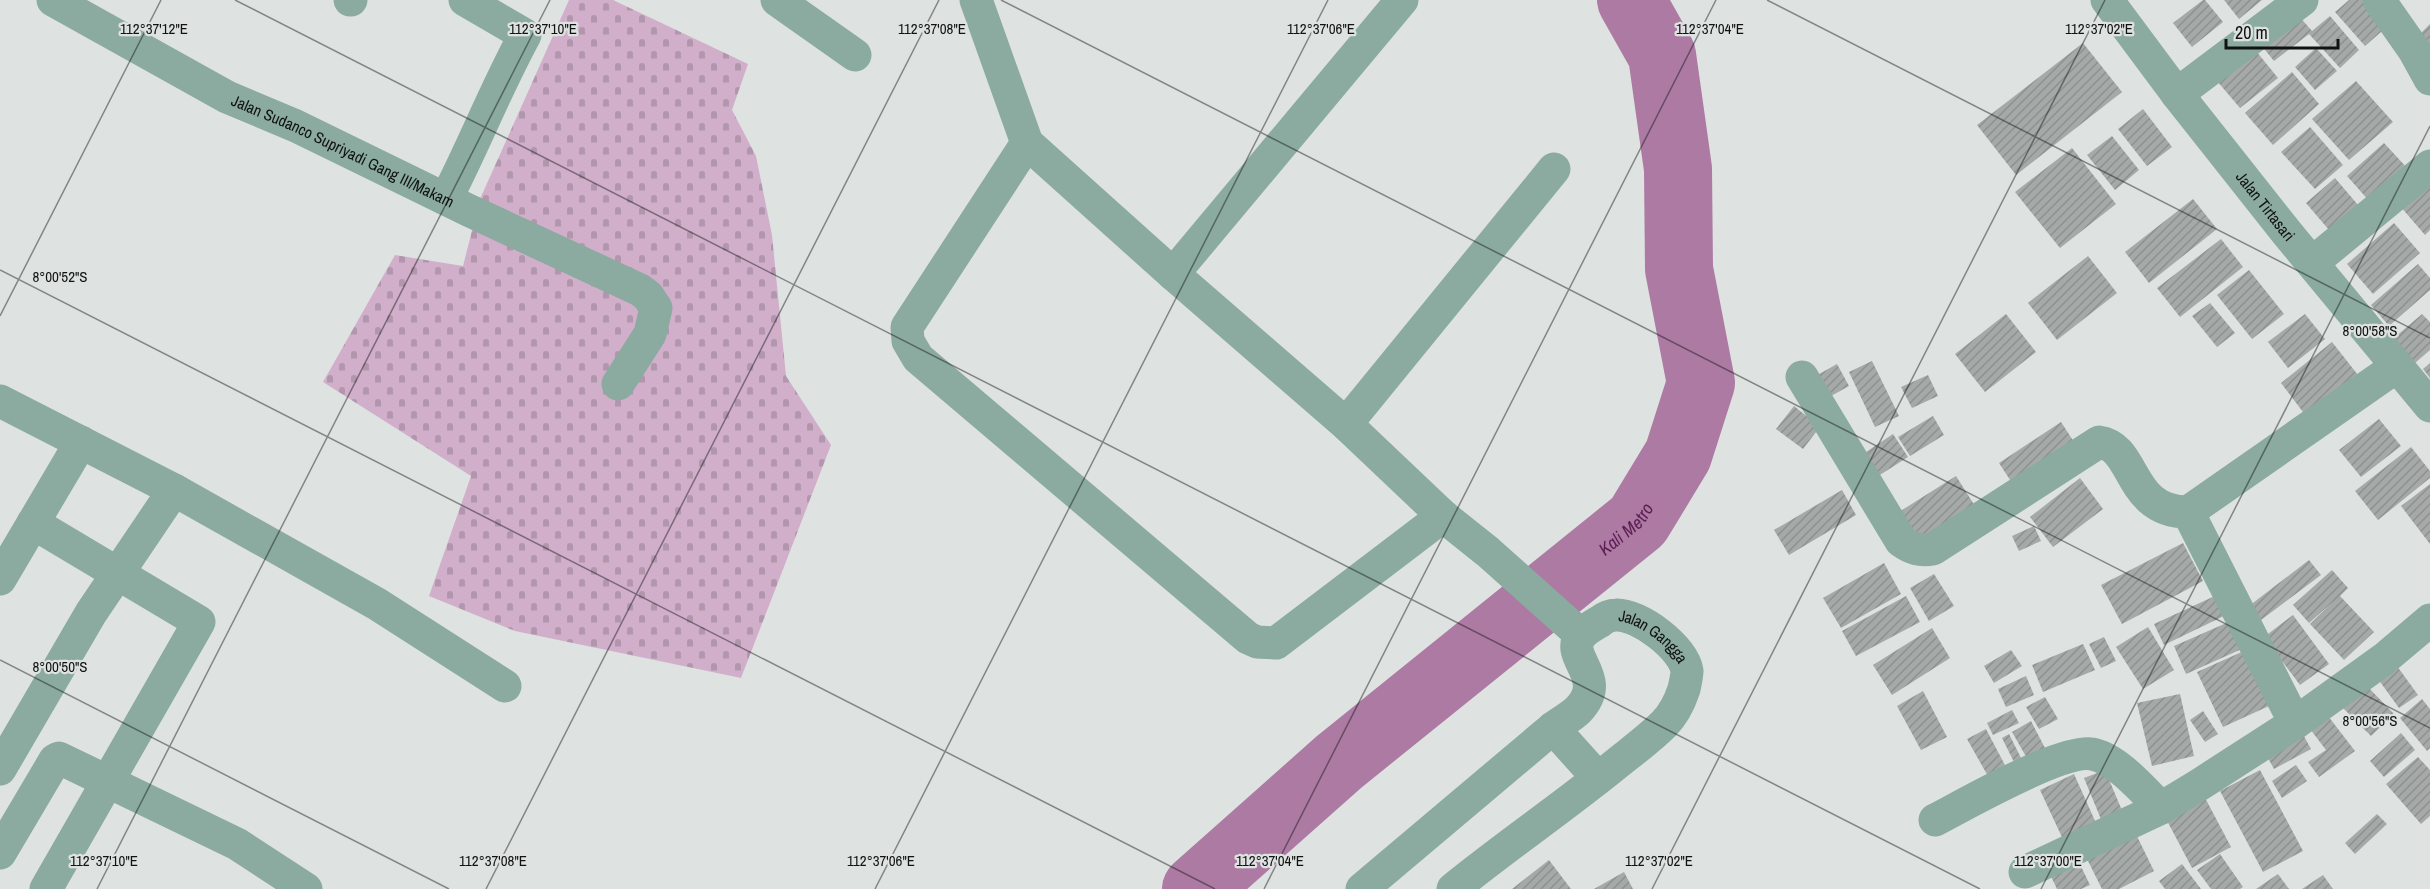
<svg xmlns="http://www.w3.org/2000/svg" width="2430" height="889" viewBox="0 0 2430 889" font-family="'Archivo Narrow',sans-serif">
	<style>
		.cemetery { fill: url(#cemetery-stones) }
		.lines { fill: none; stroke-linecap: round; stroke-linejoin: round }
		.river { stroke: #ac7aa3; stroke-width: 68 }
		.building { fill: url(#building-hatch) }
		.minor { stroke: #8baaa0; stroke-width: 33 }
		.ticks { fill: none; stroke: #111313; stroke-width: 1.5; stroke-opacity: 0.45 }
		.labels { text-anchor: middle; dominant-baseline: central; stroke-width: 4.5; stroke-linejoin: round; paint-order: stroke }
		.street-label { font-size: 16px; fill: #111313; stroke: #dee3e1 }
		.water-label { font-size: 18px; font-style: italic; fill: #5b1e53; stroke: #dee3e1 }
		.ticks-label { font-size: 15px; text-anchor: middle; fill: #111313; stroke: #dee3e1; stroke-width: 4.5; stroke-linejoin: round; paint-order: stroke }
	</style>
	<defs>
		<pattern id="cemetery-stones" width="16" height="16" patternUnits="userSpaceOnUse" patternTransform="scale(1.5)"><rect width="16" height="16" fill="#d1afca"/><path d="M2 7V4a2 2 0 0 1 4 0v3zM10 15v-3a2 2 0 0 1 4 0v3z" fill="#b296ad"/></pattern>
		<pattern id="building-hatch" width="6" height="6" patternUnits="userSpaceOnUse" patternTransform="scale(1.5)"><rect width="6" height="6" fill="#a5aaa8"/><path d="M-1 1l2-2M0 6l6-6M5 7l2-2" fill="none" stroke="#8d9190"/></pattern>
	</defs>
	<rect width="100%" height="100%" fill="#dee3e1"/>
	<path class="cemetery" d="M569,0H613L748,64L732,110L756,156L772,235L786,376L831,445L741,678L515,631L429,596L471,476L323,382L395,255L463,266L480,199Z"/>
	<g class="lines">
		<path class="river" id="s1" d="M1196,889L1339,762L1638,521L1678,455L1701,383L1679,269L1678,169L1662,55L1631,0"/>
	</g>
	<path class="building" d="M2203,0H2205L2223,22L2192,47L2173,23Z
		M2224,0H2262L2239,19Z
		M2349,0H2367L2389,25L2365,46L2335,12Z
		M2298,15L2312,31L2330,16L2359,50L2340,68L2309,34L2274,61L2261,45Z
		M2430,24V52L2416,38Z
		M2083,43L2122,92L2016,175L1977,125Z
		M2316,48L2337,71L2315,90L2295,67Z
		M2256,51L2278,78L2240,108L2217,81Z
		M2292,72L2319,104L2273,145L2245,113Z
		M2356,81L2393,122L2349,160L2312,119Z
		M2143,109L2172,147L2147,166L2118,129Z
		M2310,127L2343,165L2315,189L2281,152Z
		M2112,136L2139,170L2115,190L2087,155Z
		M2384,143L2409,170L2371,203L2347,176Z
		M2072,148L2116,204L2060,248L2015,192Z
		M2335,178L2364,212L2335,237L2306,203Z
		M2430,180V230L2425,235L2400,206Z
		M2193,199L2217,229L2149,283L2125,252Z
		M2394,223L2420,253L2373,294L2347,264Z
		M2221,239L2243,267L2180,317L2157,288Z
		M2088,256L2117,293L2057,340L2028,303Z
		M2418,264L2430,278V290L2389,326L2371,305Z
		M2249,270L2284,314L2252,339L2217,295Z
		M2210,303L2235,333L2217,347L2192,316Z
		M2006,314L2036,352L1985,392L1955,354Z
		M2305,314L2325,339L2288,368L2268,342Z
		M2422,314L2430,322V350L2415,363L2394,338Z
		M2332,342L2358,375L2306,416L2281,383Z
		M1872,361L1899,416L1875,427L1849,372Z
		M2430,363V378L2423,369Z
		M1837,364L1849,386L1824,400L1812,378Z
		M1928,375L1938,396L1912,408L1901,387Z
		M1794,406L1820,427L1803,449L1776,429Z
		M1933,416L1944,435L1910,456L1898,437Z
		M2379,419L2401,446L2361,477L2339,450Z
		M2061,422L2074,442L2012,483L1999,463Z
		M1893,434L1908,457L1872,480L1857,458Z
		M2411,447L2430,471V478L2378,520L2355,491Z
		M1956,476L1975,506L1918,542L1899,512Z
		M2080,478L2103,509L2053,547L2030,517Z
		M2430,484V544L2401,506Z
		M1842,490L1856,515L1789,555L1774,530Z
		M2034,526L2041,541L2019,551L2012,536Z
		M2183,543L2203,581L2122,624L2101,585Z
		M2309,560L2321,575L2261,620L2249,606Z
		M1884,563L1901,594L1841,628L1823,598Z
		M2332,570L2348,588L2340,596L2374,632L2344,660L2310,624L2334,601L2309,623L2293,605Z
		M1934,574L1954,606L1929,621L1910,588Z
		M2217,595L2226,615L2164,645L2154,624Z
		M1906,596L1920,622L1856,656L1842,631Z
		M2293,615L2329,664L2300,685L2264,637Z
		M2231,621L2244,648L2186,674L2174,646Z
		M2148,627L2174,670L2143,689L2116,647Z
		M1932,628L1950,658L1892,695L1873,665Z
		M2104,637L2116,661L2101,668L2089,644Z
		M2083,644L2095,670L2043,692L2032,665Z
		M2255,646L2280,701L2223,727L2197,672Z
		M2011,650L2022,666L1994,683L1984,666Z
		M2397,666L2418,695L2399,708L2378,679Z
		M2026,676L2034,695L2006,707L1998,689Z
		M2367,686L2394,714L2371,736L2343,708Z
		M1923,691L1947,737L1921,750L1897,706Z
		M2180,694L2194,756L2152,766L2137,703Z
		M2045,697L2058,719L2039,729L2026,707Z
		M2422,699L2430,709V748L2427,751L2400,718Z
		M2012,710L2019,723L1993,735L1987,723Z
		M2203,711L2218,734L2205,742L2190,720Z
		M2325,712L2355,751L2319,777L2308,762L2326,750L2307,725Z
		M2031,721L2046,750L2028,760L2012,732Z
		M1986,729L2007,769L1989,778L1967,739Z
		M2300,729L2311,749L2274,769L2263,749Z
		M2401,733L2415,750L2384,777L2370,761Z
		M2009,734L2023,762L2016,766L2002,738Z
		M2418,757L2430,770V816L2421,824L2386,784Z
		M2296,765L2307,781L2282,798L2272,781Z
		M2105,770L2126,820L2105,829L2084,778Z
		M2260,770L2303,851L2263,872L2220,791Z
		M2074,774L2100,832L2067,848L2040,790Z
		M2203,794L2231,847L2192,868L2164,815Z
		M2377,814L2387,824L2355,854L2345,843Z
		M2132,826L2154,871L2119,889H2102L2083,851Z
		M2074,852L2090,885L2081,889H2057L2046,866Z
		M2220,854L2243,887L2240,889H2211L2197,870Z
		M1549,860L1571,889H1512Z
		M2182,864L2201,889H2165L2159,881Z
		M1624,872L1633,889H1594Z
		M2278,874L2289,889H2256Z
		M2323,875L2333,889H2302Z"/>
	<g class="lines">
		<g class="minor">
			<path id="s2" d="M53,0L227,97L296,126L468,210L640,290L648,296L656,308L650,334L618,384"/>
			<path d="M350,0H351"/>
			<path d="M777,0L855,55"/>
			<path d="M976,0L1027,143L1173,274L1346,424L1443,516L1488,552L1581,635"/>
			<path id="s3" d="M2107,0L2177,94L2287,233L2430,406"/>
			<path d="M2379,0L2414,50L2430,79"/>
			<path d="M2177,94L2302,0"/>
			<path d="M1027,143L907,327L908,341L918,358L1248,638L1257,642L1276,643L1443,516"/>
			<path d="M446,199C474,145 496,88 525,35L465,0"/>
			<path d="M2312,263L2430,166"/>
			<path d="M1173,274L1402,0"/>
			<path d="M1802,377L1901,541C1912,549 1920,551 1933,549L2099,442C2137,447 2127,512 2188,512L2396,367"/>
			<path d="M0,401L174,490L377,604L505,686"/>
			<path d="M1346,424L1554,169"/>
			<path d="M2188,512L2295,723"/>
			<path d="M33,523L199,622L46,889"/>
			<path d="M0,579L81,442"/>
			<path d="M1553,728L1598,778"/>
			<path d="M0,769L91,613L174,490"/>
			<path d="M1935,820C1966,804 2061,749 2092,754C2116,758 2144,791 2161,808"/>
			<path d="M0,853L55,760L59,758L237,844L306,889"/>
			<path d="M2025,872L2161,808L2199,785L2295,723L2384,659L2430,620"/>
			<path id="s4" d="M1362,889L1553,728C1561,722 1571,717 1578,710C1610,677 1563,658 1581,635C1585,630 1594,625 1599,622C1604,618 1610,615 1616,615C1639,614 1684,648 1687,671C1687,676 1685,684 1684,689C1680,701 1673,715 1664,724C1649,739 1631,752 1615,765C1562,808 1506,846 1453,889"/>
		</g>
	</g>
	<path class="ticks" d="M235,0L1980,889M1001,0L2430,728M1767,0L2430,338M0,270L1215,889M0,316L161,0M0,660L449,889M97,889L550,0M486,889L939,0M875,889L1328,0M1264,889L1716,0M1652,889L2105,0M2041,889L2430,126"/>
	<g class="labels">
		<g class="street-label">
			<text stroke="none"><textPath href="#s2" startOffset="327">Jalan Sudanco Supriyadi Gang III/Makam</textPath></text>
			<text stroke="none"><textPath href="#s3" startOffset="260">Jalan Tirtasari</textPath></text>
			<text stroke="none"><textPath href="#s4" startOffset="447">Jalan Gangga</textPath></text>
		</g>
		<g class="water-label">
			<text stroke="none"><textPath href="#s1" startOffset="561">Kali Metro</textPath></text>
		</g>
	</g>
	<g class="ticks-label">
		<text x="154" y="34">112°37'12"E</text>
		<text x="543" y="34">112°37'10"E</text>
		<text x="932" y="34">112°37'08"E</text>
		<text x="1321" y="34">112°37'06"E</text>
		<text x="1710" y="34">112°37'04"E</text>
		<text x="2099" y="34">112°37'02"E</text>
		<text x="60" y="282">8°00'52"S</text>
		<text x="2370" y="336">8°00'58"S</text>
		<text x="60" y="672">8°00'50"S</text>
		<text x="2370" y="726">8°00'56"S</text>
		<text x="104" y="866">112°37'10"E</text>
		<text x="493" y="866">112°37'08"E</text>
		<text x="881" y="866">112°37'06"E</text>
		<text x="1270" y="866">112°37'04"E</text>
		<text x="1659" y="866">112°37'02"E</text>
		<text x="2048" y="866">112°37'00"E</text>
	</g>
	<path d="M2226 39v9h112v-9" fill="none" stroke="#111313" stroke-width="3"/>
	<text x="2235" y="39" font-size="18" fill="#111313" stroke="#dee3e1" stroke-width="4.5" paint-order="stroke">20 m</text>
</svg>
